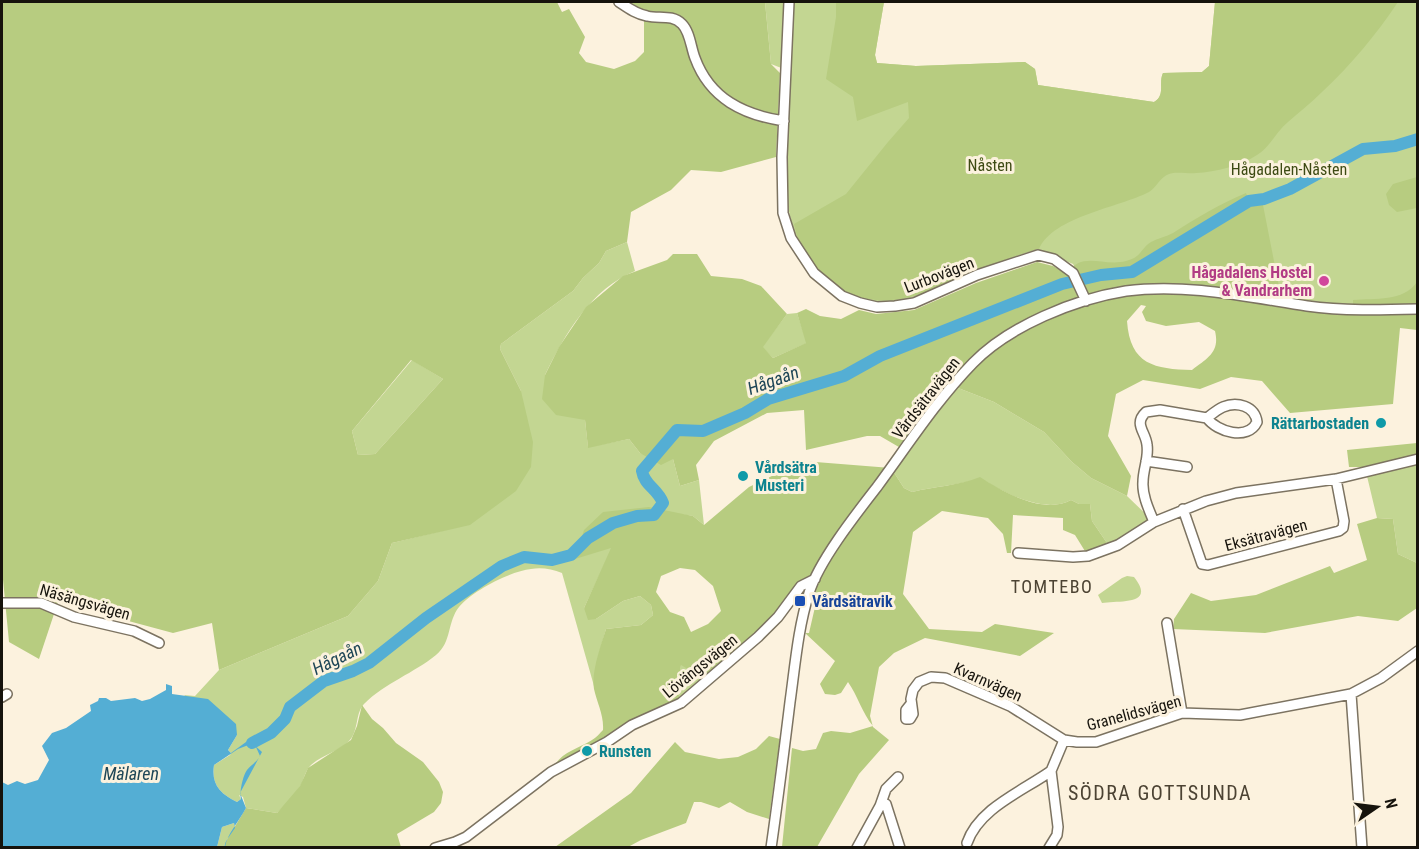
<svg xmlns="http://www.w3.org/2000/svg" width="1419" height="849" viewBox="0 0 1419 849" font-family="'Roboto Condensed',sans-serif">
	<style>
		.green { fill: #c3d692 }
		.forest { fill: #b7cc80; fill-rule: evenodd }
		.water { fill: #54aed4; fill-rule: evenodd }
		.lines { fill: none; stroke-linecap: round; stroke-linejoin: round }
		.river { stroke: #54aed4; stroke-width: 12 }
		.minor-casing { stroke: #7c7361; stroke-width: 12 }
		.minor { stroke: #fff; stroke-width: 9 }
		.hotel-dot { fill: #d1479c; stroke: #fcf2de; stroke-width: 2 }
		.culture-dot { fill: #0f9aa8; stroke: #fcf2de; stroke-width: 2 }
		.transit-dot { fill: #1a4fb4; stroke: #fcf2de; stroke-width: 2 }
		.labels { text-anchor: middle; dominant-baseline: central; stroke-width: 6; stroke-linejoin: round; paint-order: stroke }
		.park-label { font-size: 16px; fill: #3d4a13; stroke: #fcf2de }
		.hotel-label { font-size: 16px; font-weight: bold; fill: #b23c85; stroke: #fcf2de; text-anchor: end }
		.street-label { font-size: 16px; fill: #16130c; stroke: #fcf2de }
		.culture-label { font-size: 16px; font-weight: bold; fill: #0d838f; stroke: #fcf2de; text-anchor: start }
		.transit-label { font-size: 16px; font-weight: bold; fill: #164399; stroke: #fcf2de; text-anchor: start }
		.water-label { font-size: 18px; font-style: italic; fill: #1e4657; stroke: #fcf2de }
		.neighbourhood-label { font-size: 18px; letter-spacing: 1.5px; fill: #4c4333; stroke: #fcf2de }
		.quarter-label { font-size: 20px; letter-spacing: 1.5px; fill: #4c4333; stroke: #fcf2de }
	</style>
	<rect width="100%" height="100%" fill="#fcf2de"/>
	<path class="green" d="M765,2H884L875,55L877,63L916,66L1025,62L1035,69L1038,85L1154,102C1166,95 1158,83 1163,73L1202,72L1209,66L1215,2H1417V305L1333,306L1088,293L1073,264L1037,249L1000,262L961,281L901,301L877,305L854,298L823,278L795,240L786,197L789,71L771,64Z
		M627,242L635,271C591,289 565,334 545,375L585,420L588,447L629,439L640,453L673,459L680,486L699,480L704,525L693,516L672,513L612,548L584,608L596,619L623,601L640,596L651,605L653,615L641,625L606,629L598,657L594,686L562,573C552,569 541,567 531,569C511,571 472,591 459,607C447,622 452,642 436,655C414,673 385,683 364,704C355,713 359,731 349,741C338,752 322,755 311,765C305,771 304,779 301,785C295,795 285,805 277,813L246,808L243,797L239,795L241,799L237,802C220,794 211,784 214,765L230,755L231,753L228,750L237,735L184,695L195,696L219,670L348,616L378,581L392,543L470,524L521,391L500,349L501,344L573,291L583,278L599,263L606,251Z
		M797,313L807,343L773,358L762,347L787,314Z
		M412,360L443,379L375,454L358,455L352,431Z
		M953,386L994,402L1044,432L1072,462L1091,478L1127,496L1154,522L1105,551L1107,543L1092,521L1090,504H1079L1071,500C1044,515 1003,492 980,478C958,486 935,486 912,492L904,488L891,468Z
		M1417,459V563L1398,554L1393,519L1377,518L1366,472Z
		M1127,576L1134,577C1157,606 1118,600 1102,603L1098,595L1122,578Z
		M681,664L708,681L681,703L678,691Z
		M234,823L235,828L226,841L224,847H217L222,827Z"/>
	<path class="forest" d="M2,2H557L562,12L569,9L585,37L579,53L586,62L614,69L635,61L644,52V21L637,14L619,2H765L771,64L780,73L776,157L721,172L691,170L671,190L631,212L627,242L606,251L599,263L583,278L573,291L501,344L500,349L521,391L533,442L531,467L516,491L470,525L392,543L378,581L348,616L219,670L212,623L173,633L58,602L39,659L9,642L2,569ZM411,360L443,379L375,454L358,455L352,431Z
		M836,2H884L875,55L877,63L916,66L1025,62L1035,69L1038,85L1154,102C1166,95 1158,83 1163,73L1202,72L1209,66L1215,2H1398C1376,35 1351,65 1322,92C1311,103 1299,112 1288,122C1276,132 1270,147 1257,155C1240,166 1216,172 1196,173C1188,174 1176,171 1169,174C1160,177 1157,187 1149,192C1118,208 1054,216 1039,249C969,264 893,335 827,279C810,264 798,246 794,224L846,194L888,142L909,118L908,102L857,121L853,97L826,79L836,17Z
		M1417,177V208L1397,212L1389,205L1386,194L1393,184Z
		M1246,193L1249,201L1264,199L1263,205L1283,307L1353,315L1417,314V330L1400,328L1393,404L1290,413L1262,381L1231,377L1200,389L1143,380L1116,394L1108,436L1131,476L1127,496L1091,478L1072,462L1044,432L994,402L953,386L904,450L880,436H867L806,450L804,410L767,413L714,441L696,465L699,480L680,486L673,459L661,465L640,453L629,439L588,448L585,420L556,415L542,399L545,375L559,347L586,307L623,276L667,260L673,254H697L711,276L742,279L761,286L787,314L763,347L773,358L806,343L797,313L806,309L820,316L841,319L859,310L876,314L914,310L976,283L1037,262L1053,266L1067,274C1082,250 1102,267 1126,261C1142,257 1140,249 1151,242C1158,238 1166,237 1173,233C1196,218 1220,204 1246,193ZM1141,305L1146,306L1142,312L1146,321L1166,326L1199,322L1215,331C1220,352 1208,358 1192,370C1155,369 1130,365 1127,321Z
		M1417,282V305L1353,306V300C1375,298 1403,302 1417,282Z
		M1417,443V459L1366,472L1364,467H1349L1347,450Z
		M803,461L891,468L904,488L912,492C935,486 958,486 980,477C1003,492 1044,515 1071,500L1079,504H1090L1092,521L1107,543L1105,551L1088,556L1075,535L1063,530V518L1013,515L1011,553H1007L1003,534L988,518L942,511L913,532L903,594L929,629L982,632L995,624L1054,633L1020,656L925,638L894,653L879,667L870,716L873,727L889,740L859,774L817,847H782L792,748L803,751L816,749L823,733L831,731L850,733L873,726C862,713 858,696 848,682L841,693L835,695L825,694L820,684L835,661L805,633H809L818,594L802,586L778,618L708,681L681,665L678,691L681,703L551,772C559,752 576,750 592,740C596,738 600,733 603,730C604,715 597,703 594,689C591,672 601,645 606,629L641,625L653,615L651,605L640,596L623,601L596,619L588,620L584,608L611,548L575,559L584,530L603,512L649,507L693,516L704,525L749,487ZM680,568L695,570L713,586L721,611L708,624L691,632L684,617L670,612L656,592L661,576Z
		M1377,518L1393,519L1398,554L1417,563V608L1398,621L1358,616L1265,633L1173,629L1174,619L1191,593L1211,601L1256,595L1330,566L1334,573L1367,560L1357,524Z
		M362,705L372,719L383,728L396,743L423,762L439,782L443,792L441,803L434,812L397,834L401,847L225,848V843L246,808L277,813L300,786L308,768L351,740L357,726Z
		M769,736L780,739L769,819L747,812L730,802L719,808L701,802H694L686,823L641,840L628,847H555L631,793L675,742L685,752L719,759L738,757L756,749Z"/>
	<path class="water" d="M166,684L172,686V694L208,699L236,724L237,735L228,750L231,753L246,742L252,743L262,752L240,793L246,808C240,820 227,834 225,847H224L226,841L235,828L234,823L222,827L217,847H2V782L8,785L17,781L25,784L38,780L49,760L42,746L52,733L66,728L91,711L90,705L98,701L99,698H106L111,701L135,698L142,701L150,699L166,690ZM251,744L256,747L260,756C256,763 251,765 247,770C243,775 239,793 241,799L237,802C220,794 211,784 214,765L238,749Z"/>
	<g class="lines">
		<path class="river" d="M252,743L271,733L285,719L290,707L324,681L353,671L369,663L426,618L502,566L524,557L552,560L571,555L588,538L613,523L637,516L654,515L663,503C658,489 644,485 642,471L677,430L703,431L745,413L768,399L844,376L880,356L1062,284L1101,275L1132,272L1249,201L1264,199L1290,189L1363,149L1395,146L1418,139"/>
		<defs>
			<path id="minor" d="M619,2C628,8 636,14 647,16C659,19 672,14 682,24C690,32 691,48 695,58C710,99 744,115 784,121
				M789,2L782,157L783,213L791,238L814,273L842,296L860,303L877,307L895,306L914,303L977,275L1038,255L1054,259L1073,273L1086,301
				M1146,461L1187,467
				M1183,509L1202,564L1208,565L1339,531L1343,528L1344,521L1336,479
				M1154,522C1149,510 1142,495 1143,482C1143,469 1149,458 1147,445C1146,432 1133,424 1146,412L1160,410L1207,418C1217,432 1248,441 1257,422C1255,406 1237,401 1223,407C1218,409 1212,414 1207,418
				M1018,553L1073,557L1088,556L1118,545L1154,522L1206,501L1236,493L1336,479L1418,459
				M2,603H41L74,617L134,631L159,643
				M1167,623L1182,713
				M1351,694L1362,848
				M2,697L7,694
				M910,705L906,710V719H910L913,714L911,699L913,690L919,682L931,677L945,678L1010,706L1064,740L1077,742H1096L1182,713L1240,715L1351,694L1381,678L1418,651
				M880,806L886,804L900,848
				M967,843C979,808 1023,791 1051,771
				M435,848L455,842L466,837L551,772L607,742L632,725L681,703L758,637L778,617L801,586L815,579
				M771,848C778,799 784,751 790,702C795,666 798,628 809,593C819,561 856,514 877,487C908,445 936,401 973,363C1009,326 1075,299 1126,291C1186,283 1248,297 1307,306C1343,311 1381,310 1418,309
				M857,848L880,806L886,789L898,777
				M1049,848L1057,835L1058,827L1051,771L1064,740"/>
		</defs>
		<use href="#minor" class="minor-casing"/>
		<use href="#minor" class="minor"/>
	</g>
	<circle class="hotel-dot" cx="1324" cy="281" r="6"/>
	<g class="culture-dot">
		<circle cx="1381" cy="423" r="6"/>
		<circle cx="743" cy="476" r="6"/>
		<circle cx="587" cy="751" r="6"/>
	</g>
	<rect class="transit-dot" x="794" y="595" width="12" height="12" rx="3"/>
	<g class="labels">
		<g class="park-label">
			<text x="990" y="165">Nåsten</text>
			<text x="1289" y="169">Hågadalen-Nåsten</text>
		</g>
		<g class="hotel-label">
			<text x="1312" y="272">Hågadalens Hostel<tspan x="1312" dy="18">&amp; Vandrarhem</tspan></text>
		</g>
		<g class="street-label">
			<text transform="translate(939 275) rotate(-21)">Lurbovägen</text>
			<text transform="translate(926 398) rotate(-52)">Vårdsätravägen</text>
			<text transform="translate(1266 535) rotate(-15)">Eksätravägen</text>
			<text transform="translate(85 602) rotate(16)">Näsängsvägen</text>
			<text transform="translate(700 666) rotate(-39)">Lövängsvägen</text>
			<text transform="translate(988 682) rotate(24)">Kvarnvägen</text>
			<text transform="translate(1134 713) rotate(-15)">Granelidsvägen</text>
		</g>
		<g class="culture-label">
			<text x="1369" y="423" text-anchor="end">Rättarbostaden</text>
			<text x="755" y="467">Vårdsätra<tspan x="755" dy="18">Musteri</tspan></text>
			<text x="599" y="751">Runsten</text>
		</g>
		<g class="transit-label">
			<text x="812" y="601">Vårdsätravik</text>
		</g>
		<g class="water-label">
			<text transform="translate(773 380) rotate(-20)">Hågaån</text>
			<text transform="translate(337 658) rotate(-26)">Hågaån</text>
			<text x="131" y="773">Mälaren</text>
		</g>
		<g class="neighbourhood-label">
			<text x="1052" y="586">TOMTEBO</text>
		</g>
		<g class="quarter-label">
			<text x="1160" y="793">SÖDRA GOTTSUNDA</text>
		</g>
	</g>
	<rect width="1419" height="849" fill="none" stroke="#16130c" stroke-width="6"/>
	<g transform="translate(1377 807) rotate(76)" stroke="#fcf2de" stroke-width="4.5" paint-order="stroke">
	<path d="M0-4.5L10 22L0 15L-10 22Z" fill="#16130c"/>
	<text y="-9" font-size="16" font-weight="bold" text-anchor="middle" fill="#16130c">N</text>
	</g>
</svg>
